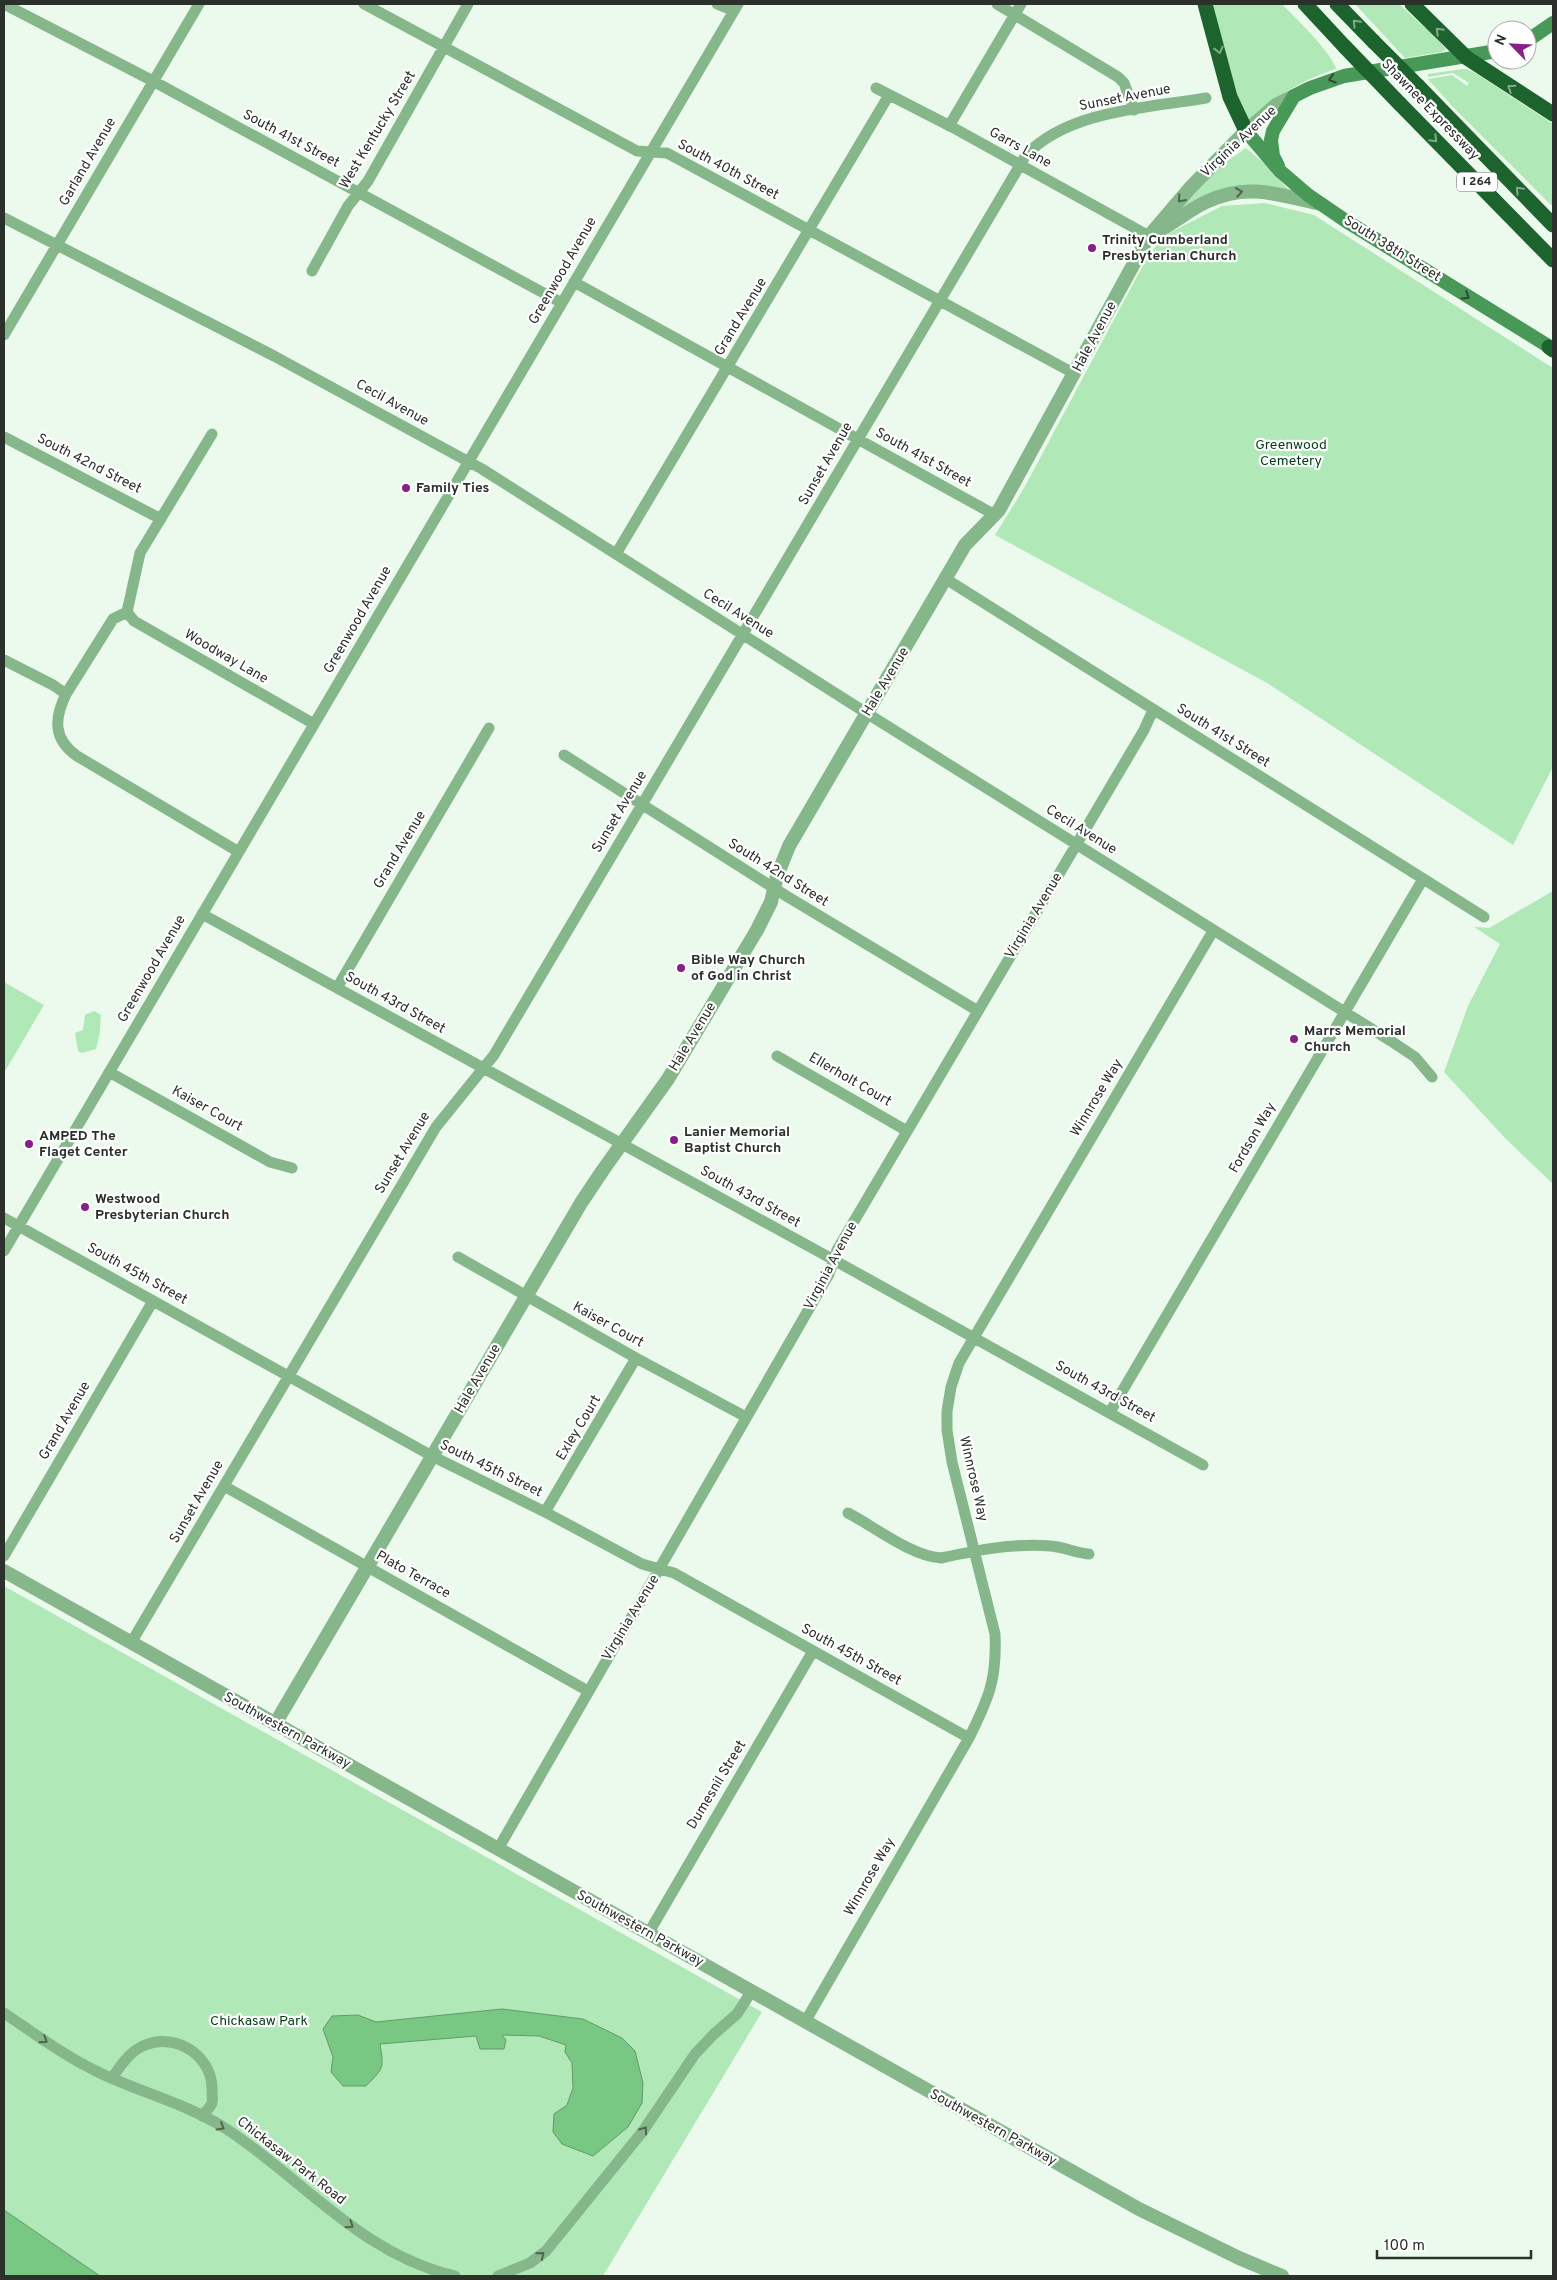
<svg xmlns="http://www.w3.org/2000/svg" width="1557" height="2280" viewBox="0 0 1557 2280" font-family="Overpass,sans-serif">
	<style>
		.green { fill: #b1e8b8 }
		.water { fill: #78c884; stroke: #619a69 }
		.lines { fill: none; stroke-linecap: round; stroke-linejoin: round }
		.minor { stroke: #85b78b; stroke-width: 11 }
		.tertiary { stroke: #85b78b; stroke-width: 14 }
		.secondary { stroke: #489857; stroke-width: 14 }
		.motorway { stroke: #1c632d; stroke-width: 15 }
		.motorway-bridge { stroke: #1c632d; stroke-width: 15 }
		.oneway { stroke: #82a98c }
		.oneway2 { stroke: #324a36 }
		.oneway3 { stroke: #4f6651 }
		.poi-dot { fill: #872087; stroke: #fff; stroke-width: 2 }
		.labels { text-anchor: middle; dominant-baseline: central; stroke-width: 4.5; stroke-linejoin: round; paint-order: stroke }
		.shield { fill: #fff; stroke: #6b6e6b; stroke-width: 1 }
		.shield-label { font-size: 12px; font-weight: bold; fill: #2b302b }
		.street-label { font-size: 14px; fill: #2b302b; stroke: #fff }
		.poi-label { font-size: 14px; font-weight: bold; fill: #2b302b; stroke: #fff; text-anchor: start }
		.park-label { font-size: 14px; fill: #003e14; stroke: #fff }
	</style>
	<rect width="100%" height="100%" fill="#ecfaed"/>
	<path class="green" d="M1209,4H1282C1295,18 1332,52 1336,69C1299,81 1278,95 1249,122L1237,106Z
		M1355,4H1399L1425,28L1427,27L1446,49L1442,52L1405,58Z
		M1462,69H1467L1477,74L1553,124V207L1452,106L1428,79L1452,75L1467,86L1469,83L1453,73L1428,77V74Z
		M1246,148L1264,163L1289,190L1273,187L1172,216L1220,166Z
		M1265,203L1314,215L1553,368V767L1513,845L1267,683L995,535L1024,488L1149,254L1167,234L1222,206Z
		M1553,891V1184L1505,1138L1444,1072L1468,1006L1500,944L1474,927L1489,928Z
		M4,982L44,1005L4,1073Z
		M94,1011L101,1015L100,1032L96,1049L82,1053L78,1051L75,1033L83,1030L85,1015Z
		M4,1586L762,2012L603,2276H100L4,2210Z"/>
	<path class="water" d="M502,2009L583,2019L622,2038L635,2051L643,2083L642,2103L628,2127L593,2156L562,2144L553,2132L554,2114L567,2105L573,2088L572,2063L565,2052L566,2045L539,2036L502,2035L506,2040L504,2049H480L476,2036L380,2044C384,2068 384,2068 366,2086H343L331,2072L333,2057L323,2029L332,2016L358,2015L376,2022Z
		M4,2210L100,2276H4Z"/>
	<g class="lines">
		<path class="minor" d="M4,4L153,81L562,303
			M364,4L637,151L667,153L1075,374
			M717,4L734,11
			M997,4L1118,77L1124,83L1134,110
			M876,88L952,127L1149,236
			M949,126L1021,4
			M4,218L274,356L482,469L868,714L1391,1041L1415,1057L1432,1077
			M312,271L348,206L368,181L468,4
			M574,282L995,515
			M4,335L199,4
			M212,434L140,553L127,612L113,619L66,694C54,719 53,739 77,756L239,852
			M4,437L161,519
			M616,554L889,95
			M946,579L1484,917
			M127,612L134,621L314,724
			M4,660L53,685L66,694
			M564,755L788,897L978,1011
			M202,914L823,1254L1203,1465
			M337,988L489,728
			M777,1056L907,1131
			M109,1072L270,1162L292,1168
			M4,1218L432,1456L545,1512L642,1564L674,1573L969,1738
			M4,1251L738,4
			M458,1257L636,1358L746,1417
			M1110,1412L1423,879
			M224,1486L588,1691
			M545,1512L636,1358
			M848,1513C875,1527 911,1556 941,1558C978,1550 1013,1543 1051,1546C1064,1547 1076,1553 1089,1554
			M4,1556L153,1301
			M131,1643L436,1127L494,1055L1026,155C1069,110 1147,108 1206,98
			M498,1849L829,1274L837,1250L1144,730L1153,710
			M648,1934L813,1651
			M4,2013C35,2034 66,2057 100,2073C142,2093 188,2104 228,2130C304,2180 361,2254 455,2276
			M805,2022L969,1738C989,1698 997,1679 995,1634L952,1462L947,1430V1411L951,1387L959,1363L1213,931
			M112,2078C121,2065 130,2051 145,2045C177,2032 214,2057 212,2092C212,2095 213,2100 212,2103C210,2108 205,2112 202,2116
			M498,2276L530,2263L546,2251L643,2131L695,2054L714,2034L737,2014L751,1992"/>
		<path class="tertiary" d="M1156,232C1174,223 1189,210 1206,202C1247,182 1280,195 1321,204
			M4,1571L1139,2209L1239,2258L1282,2276
			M275,1724L581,1203L603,1170L668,1079L757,930L771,902L777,876L789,846L965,545L999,510L1149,236L1190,188L1246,131L1276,105L1294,96"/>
		<path class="secondary" d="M1527,41L1553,23
			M1246,131L1280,171L1308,195L1346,221L1553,349
			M1278,166L1273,156L1271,140L1273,131L1294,96L1310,88L1344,76L1497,51"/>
		<path class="motorway" d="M1205,4L1230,97L1246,131
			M1305,4L1345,47
			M1337,4L1374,42
			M1412,4L1467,58L1553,114
			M1418,86L1553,225
			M1400,104L1553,260
			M1549,347L1553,350"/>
		<path class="motorway-bridge" d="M1374,42L1418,86
			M1345,47L1400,104"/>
	</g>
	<defs><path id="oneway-chevron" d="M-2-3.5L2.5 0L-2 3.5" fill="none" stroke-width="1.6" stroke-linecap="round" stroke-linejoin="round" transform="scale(1.25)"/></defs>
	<g class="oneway">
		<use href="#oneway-chevron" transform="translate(1356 23) rotate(-134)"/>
		<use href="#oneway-chevron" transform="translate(1439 31) rotate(-135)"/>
		<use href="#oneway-chevron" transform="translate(1219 50) rotate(76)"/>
		<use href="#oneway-chevron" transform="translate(1511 88) rotate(-147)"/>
		<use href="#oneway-chevron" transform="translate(1434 139) rotate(45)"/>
		<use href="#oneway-chevron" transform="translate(1519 190) rotate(-134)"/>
	</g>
	<g class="oneway2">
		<use href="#oneway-chevron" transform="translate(1332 79) rotate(164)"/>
		<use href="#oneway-chevron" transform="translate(1466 296) rotate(32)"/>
	</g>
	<g class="oneway3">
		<use href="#oneway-chevron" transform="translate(1239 192) rotate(-9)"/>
		<use href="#oneway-chevron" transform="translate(1181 199) rotate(131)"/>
		<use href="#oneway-chevron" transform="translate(44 2040) rotate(33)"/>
		<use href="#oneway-chevron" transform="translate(221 2127) rotate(30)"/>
		<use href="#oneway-chevron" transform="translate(644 2130) rotate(-54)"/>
		<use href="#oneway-chevron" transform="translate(350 2225) rotate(33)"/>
		<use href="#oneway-chevron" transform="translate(541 2255) rotate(-40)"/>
	</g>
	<g class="poi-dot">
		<circle cx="1092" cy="248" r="5"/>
		<circle cx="406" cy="488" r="5"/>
		<circle cx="681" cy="968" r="5"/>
		<circle cx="1294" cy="1039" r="5"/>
		<circle cx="674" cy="1140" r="5"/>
		<circle cx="29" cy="1144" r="5"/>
		<circle cx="85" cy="1207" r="5"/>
	</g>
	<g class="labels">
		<rect class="shield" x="1457" y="172.5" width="40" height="19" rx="4"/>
		<g class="shield-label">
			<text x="1477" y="182">I 264</text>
		</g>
		<g class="street-label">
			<text transform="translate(1125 98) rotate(-11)">Sunset Avenue</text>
			<text transform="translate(1430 110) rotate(46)">Shawnee Expressway</text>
			<text transform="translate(378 130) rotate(-59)">West Kentucky Street</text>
			<text transform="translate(291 139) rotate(28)">South 41st Street</text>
			<text transform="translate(1239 142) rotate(-43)">Virginia Avenue</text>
			<text transform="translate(1020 148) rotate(29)">Garrs Lane</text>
			<text transform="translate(88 162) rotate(-60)">Garland Avenue</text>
			<text transform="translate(728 170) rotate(28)">South 40th Street</text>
			<text transform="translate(1392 249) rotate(32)">South 38th Street</text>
			<text transform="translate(563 271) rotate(-60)">Greenwood Avenue</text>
			<text transform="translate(741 317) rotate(-59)">Grand Avenue</text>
			<text transform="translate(1095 337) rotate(-62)">Hale Avenue</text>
			<text transform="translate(392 403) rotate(29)">Cecil Avenue</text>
			<text transform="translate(923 458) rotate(29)">South 41st Street</text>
			<text transform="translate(89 464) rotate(27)">South 42nd Street</text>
			<text transform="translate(826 464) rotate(-60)">Sunset Avenue</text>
			<text transform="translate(738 614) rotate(32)">Cecil Avenue</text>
			<text transform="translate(358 620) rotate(-60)">Greenwood Avenue</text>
			<text transform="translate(226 657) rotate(30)">Woodway Lane</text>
			<text transform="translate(886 682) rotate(-59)">Hale Avenue</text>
			<text transform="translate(1223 736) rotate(32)">South 41st Street</text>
			<text transform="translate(620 812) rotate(-59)">Sunset Avenue</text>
			<text transform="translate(1081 830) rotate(32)">Cecil Avenue</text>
			<text transform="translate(400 850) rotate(-59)">Grand Avenue</text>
			<text transform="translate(778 873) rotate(32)">South 42nd Street</text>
			<text transform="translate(1034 916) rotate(-59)">Virginia Avenue</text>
			<text transform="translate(152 969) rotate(-60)">Greenwood Avenue</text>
			<text transform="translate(395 1003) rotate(29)">South 43rd Street</text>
			<text transform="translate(693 1037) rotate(-59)">Hale Avenue</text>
			<text transform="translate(850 1080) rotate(30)">Ellerholt Court</text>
			<text transform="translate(1097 1098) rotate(-59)">Winnrose Way</text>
			<text transform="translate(207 1109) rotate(29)">Kaiser Court</text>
			<text transform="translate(1253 1138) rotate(-60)">Fordson Way</text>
			<text transform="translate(403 1153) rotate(-59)">Sunset Avenue</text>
			<text transform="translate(750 1197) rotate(29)">South 43rd Street</text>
			<text transform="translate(831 1266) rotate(-62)">Virginia Avenue</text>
			<text transform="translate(137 1274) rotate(29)">South 45th Street</text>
			<text transform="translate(608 1325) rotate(29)">Kaiser Court</text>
			<text transform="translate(478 1379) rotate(-60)">Hale Avenue</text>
			<text transform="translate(1105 1392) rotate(29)">South 43rd Street</text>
			<text transform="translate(65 1421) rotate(-60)">Grand Avenue</text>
			<text transform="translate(579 1428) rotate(-59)">Exley Court</text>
			<text transform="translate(491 1469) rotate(26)">South 45th Street</text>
			<text transform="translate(973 1479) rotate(77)">Winnrose Way</text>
			<text transform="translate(197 1502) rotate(-60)">Sunset Avenue</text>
			<text transform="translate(413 1575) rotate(29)">Plato Terrace</text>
			<text transform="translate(631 1618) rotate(-59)">Virginia Avenue</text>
			<text transform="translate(851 1655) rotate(29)">South 45th Street</text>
			<text transform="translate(287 1731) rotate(29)">Southwestern Parkway</text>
			<text transform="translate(717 1785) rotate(-59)">Dumesnil Street</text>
			<text transform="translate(870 1877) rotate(-60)">Winnrose Way</text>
			<text transform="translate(640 1929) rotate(29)">Southwestern Parkway</text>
			<text transform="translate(993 2128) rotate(29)">Southwestern Parkway</text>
			<text transform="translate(291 2161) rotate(38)">Chickasaw Park Road</text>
		</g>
		<g class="poi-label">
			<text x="1102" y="240">Trinity Cumberland<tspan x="1102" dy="16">Presbyterian Church</tspan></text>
			<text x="416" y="488">Family Ties</text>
			<text x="691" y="960">Bible Way Church<tspan x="691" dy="16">of God in Christ</tspan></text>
			<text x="1304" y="1031">Marrs Memorial<tspan x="1304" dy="16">Church</tspan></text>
			<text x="684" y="1132">Lanier Memorial<tspan x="684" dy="16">Baptist Church</tspan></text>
			<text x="39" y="1136">AMPED The<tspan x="39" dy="16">Flaget Center</tspan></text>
			<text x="95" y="1199">Westwood<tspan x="95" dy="16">Presbyterian Church</tspan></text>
		</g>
		<g class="park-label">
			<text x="1291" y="445">Greenwood<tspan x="1291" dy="16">Cemetery</tspan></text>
			<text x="259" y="2021">Chickasaw Park</text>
		</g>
	</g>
	<rect width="1557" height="2280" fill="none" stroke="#2b302b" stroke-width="10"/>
	<g transform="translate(1512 45) rotate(294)"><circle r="24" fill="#ffffff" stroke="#aaacaa"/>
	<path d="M0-4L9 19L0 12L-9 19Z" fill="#872087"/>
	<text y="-8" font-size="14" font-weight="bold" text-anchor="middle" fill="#2b302b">N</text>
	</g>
	<path d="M1377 2250v8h154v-8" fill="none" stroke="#2b302b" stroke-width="2.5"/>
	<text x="1384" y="2250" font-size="15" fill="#2b302b" stroke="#ffffff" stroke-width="4" paint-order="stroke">100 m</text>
</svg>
